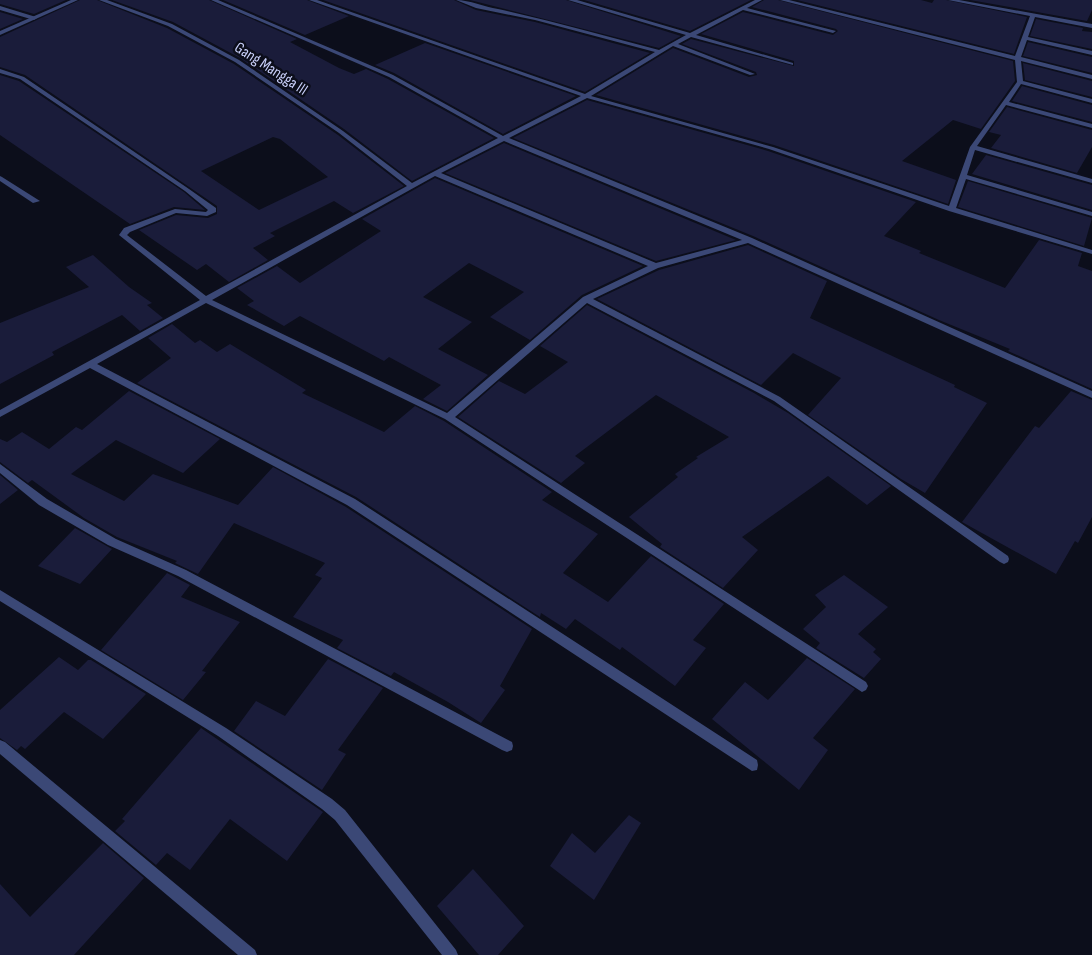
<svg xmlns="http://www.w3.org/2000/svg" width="1092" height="955" viewBox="0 0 1092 955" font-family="'Sofia Sans Condensed',sans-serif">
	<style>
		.building { fill: #1a1c3a; fill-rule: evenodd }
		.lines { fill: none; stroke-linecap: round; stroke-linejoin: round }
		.minor { fill: #3b4876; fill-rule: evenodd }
		.tertiary { fill: #3b4876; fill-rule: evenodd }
		.labels { text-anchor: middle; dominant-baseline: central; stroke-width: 5; stroke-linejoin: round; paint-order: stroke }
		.far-street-label { font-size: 16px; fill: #cad1fb; stroke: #0c0e1b }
	</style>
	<rect width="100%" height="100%" fill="#0c0e1b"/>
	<path class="building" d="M0,0H66L34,14L0,4Z
		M80,0H97L167,28L234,64L338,135L404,186L353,213L334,201L270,233L275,236L253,248L268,260L229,282L206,264L197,270L139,230L176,215L208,218L217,214V206L25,75L0,67V37ZM273,137L280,139L328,177L259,210L201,171Z
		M112,0H209L297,39L290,42L339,68L354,74L366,69L388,79L494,138L412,181L344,129L240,58L173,22Z
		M223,0H307L349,16L305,35Z
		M323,0H454L476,10L535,22L650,53L585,92Z
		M470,0H566L681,36L659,48Z
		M584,0H751L690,31Z
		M764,0H778L1013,61L1015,81L981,129L953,120L902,161L956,180L948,204L774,145L596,95L673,48L749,77L757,75L756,72L682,44L691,39L794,66V61L701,34L743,12L833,35L838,31L836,29L752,7Z
		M797,0H921L932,3L934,0H946L1027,17L1014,54Z
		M970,0H1092V10L1087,21Z
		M0,12L23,19L0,29Z
		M1036,19L1083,28L1082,31L1092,32V49L1030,36Z
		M1028,42L1092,57V73L1023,56Z
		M425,43L576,96L503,134L394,73L375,65Z
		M1023,63L1092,81V97L1025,80Z
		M0,75L19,81L184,192L205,210L174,207L130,224L0,135Z
		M1022,86L1092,105V122L1012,101Z
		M587,100L768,151L916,202L884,236L921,251L919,253L1005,288L1039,240L1082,253L1078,266L1092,271V389L1008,351L1010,349L939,320L753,236L513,138Z
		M1007,107L1092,130V147L1077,173L991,148L1001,135L989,132Z
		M504,143L736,240L656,261L445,173Z
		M986,155L1092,185V210L972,174Z
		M435,178L643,266L582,295L530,340L490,317L524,292L469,263L423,297L472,322L438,349L488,375L447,411L423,399L441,385L389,357L384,361L300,316L284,326L247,305L254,301L237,288L277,266L300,283L381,231L362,219Z
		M968,181L1092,218L1084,246L958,207Z
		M748,245L827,281L810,318L955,385L954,387L987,403L925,493L901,479L808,415L841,378L793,353L761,385L597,299L659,270Z
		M93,255L129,287L152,303L147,305L163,318L140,331L122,315L52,352L54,355L0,384V323L89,287L66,267Z
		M587,305L754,393L788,413L891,486L867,505L828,476L742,537L758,550L723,588L660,547L662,544L629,517L678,477L675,474L698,458L696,457L729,437L656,395L575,456L585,463L561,483L458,417L499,381L525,394L568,362L540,346Z
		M172,324L195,343L200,340L217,352L230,344L306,390L302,393L384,432L415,406L444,421L552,492L542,500L598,534L563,573L608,602L651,556L724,604L693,640L706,648L675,686L622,647L620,650L575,619L566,629L541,613L540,617L356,497L137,383L171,358L148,338Z
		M129,391L220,439L183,473L116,440L71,474L124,501L153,474L238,505L273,467L346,507L532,629L500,686L505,690L481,723L448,702L394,672L391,676L337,648L343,640L293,617L322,578L315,575L325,563L234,523L198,574L175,563L177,561L117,537L84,518L32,480L28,483L0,462V439L7,442L22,432L49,449L76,427L82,430Z
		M1071,391L1092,400V517L1078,543L1075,541L1056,574L962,522L1035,426L1039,428Z
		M0,475L18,490L0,504Z
		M75,528L112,549L80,584L38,566Z
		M167,573L190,585L181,597L240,622L202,671L206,672L183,700L101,650Z
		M844,575L888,607L858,634L876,649L873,652L881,659L864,678L816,648L820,643L803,629L826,607L815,595Z
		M59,657L78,670L88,660H91L146,694L103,739L64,712L25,749L21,746L17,750L0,738V710Z
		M807,658L855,689L813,738L828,750L799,790L712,719L745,682L768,700Z
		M328,659L383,688L338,750L346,754L322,790L234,731L256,701L285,716Z
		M201,728L323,812L287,861L230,819L190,870L167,853L156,865L115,831L125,821L122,819Z
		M629,815L641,823L594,900L550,866L572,833L595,853Z
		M103,843L144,878L74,955H0V884L30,917Z
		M473,869L524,926L498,955H479L437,906Z"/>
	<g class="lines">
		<path class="minor" d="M99,0H107L172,24L239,60L343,131L412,183L498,138L389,77L211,0H218L393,75L503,136L581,96L309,0H317L585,94L655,52L535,20L476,8L456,0C470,0 484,7 498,9C552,21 605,36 659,50L686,35L568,0H577L690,33L755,0H762L747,8L836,31L833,33L743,10L696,35L793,63V65L691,37L678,44L755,74L750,75L673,46L591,96L773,147L949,206L970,147L1017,82L1015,60L780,0H789L1015,56L1030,16L948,0H959L1092,24V28L1035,17L1028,37L1092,51V55L1027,40L1021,57L1092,75V79L1021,61L1023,81L1092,99V103L1021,84L1009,102L1092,124V128L1006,105L977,146L1092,179V183L975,150L967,175L1092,212V216L966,179L956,208L1092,250V254L949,211L769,149L587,98L509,138L752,238L1092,391V398L748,243L658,268L593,299L780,397L1008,556L1009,559L1008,562L1004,564L1000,562L774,401L587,303L455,417L866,682L868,686L866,690L862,692L445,419L206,303L97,364L355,499L757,760L758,765L757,770L752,771L347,505L90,368L0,417V410L200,300L119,235L124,228L175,209L206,212L208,210L185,191L20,79L0,73V69L24,77L189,189L216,208V212L207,216L176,213L130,232L127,235L206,296L407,186L339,133L235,62L168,26ZM504,141L742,240L656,263L441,173ZM435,176L648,266L583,297L447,413L212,300Z
			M0,6L36,17L37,18L34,20L0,10Z
			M0,176L2,177L40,201L33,203L0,181Z
			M0,464L47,499L116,539L186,570L512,742L513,746L512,750L507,752L502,750L178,576L108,545L39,505L0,473Z
			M0,590L226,728L332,799L345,810L456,950L458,955H442L335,820L322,809L218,736L0,601Z
			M0,740L5,742L255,950L257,955H238L0,754Z"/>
		<path class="tertiary" d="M71,0H78L0,35V31Z"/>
	</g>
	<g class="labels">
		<g class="far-street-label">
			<text transform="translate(271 69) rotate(33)">Gang Mangga III</text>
		</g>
	</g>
</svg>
